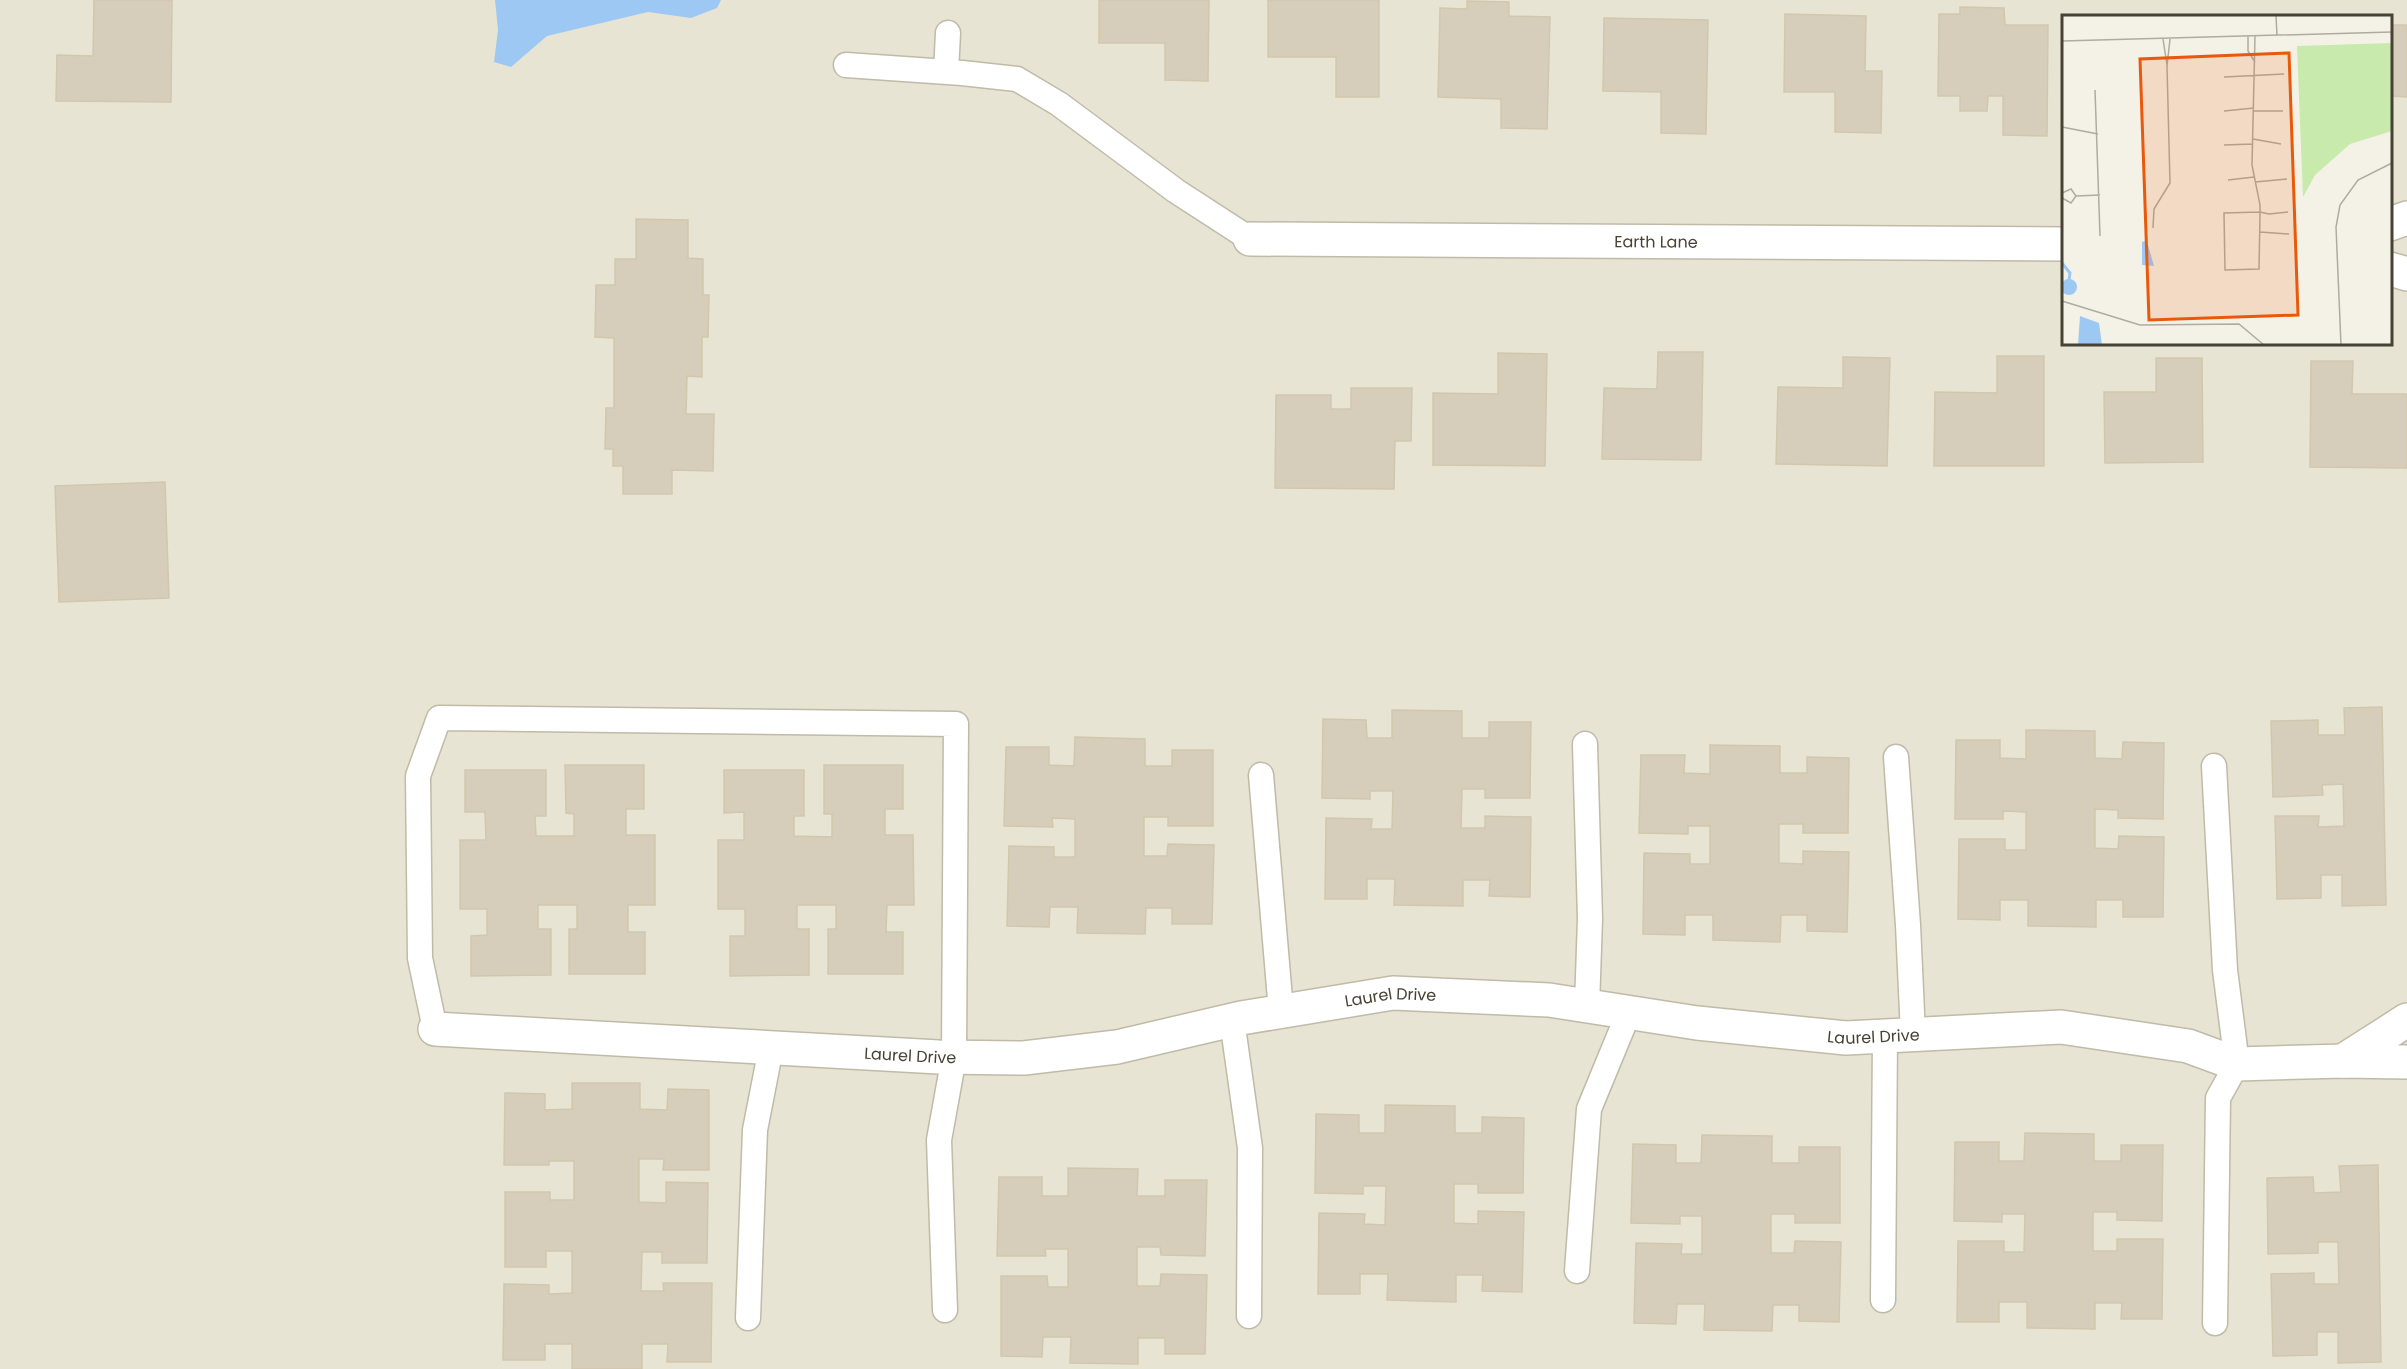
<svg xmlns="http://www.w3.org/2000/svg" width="2407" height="1369" viewBox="0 0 2407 1369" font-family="Poppins,sans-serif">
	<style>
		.residential { fill: #e8e4d3; fill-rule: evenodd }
		.water { fill: #9ec8f4 }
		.building { fill: #d6ceba; stroke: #d1c7ad; stroke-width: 1.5 }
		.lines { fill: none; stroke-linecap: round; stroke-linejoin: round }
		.lane-casing { stroke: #c0baa8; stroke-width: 27 }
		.street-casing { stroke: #c0baa8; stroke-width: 36 }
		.lane { stroke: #fff; stroke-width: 24 }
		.street { stroke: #fff; stroke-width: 33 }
		.labels { text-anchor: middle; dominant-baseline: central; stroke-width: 4.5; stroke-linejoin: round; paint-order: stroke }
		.street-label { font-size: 16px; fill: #474235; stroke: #fff }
		.inset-river { fill: none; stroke: #9ec8f4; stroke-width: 3 }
		.inset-road { fill: none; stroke: #afab9f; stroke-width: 1.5 }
		.view { fill: #e8590c; fill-opacity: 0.15; stroke: #e8590c; stroke-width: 3 }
		.inset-edge { fill: none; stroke: #474235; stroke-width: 3 }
	</style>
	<rect width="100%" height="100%" fill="#f4f1e6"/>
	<path class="residential" d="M0,0H2407V1369H0ZM2064,16H2390V344H2064Z"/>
	<path class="water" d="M495,0H721L717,8L691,18L648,12L547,36L511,67L494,62L498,30Z"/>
	<path class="building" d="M94,0H172L171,102L56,101L57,55L93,56Z
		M1099,0H1209L1208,81L1165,80V43H1099Z
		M1268,0H1379V97H1336V57H1268Z
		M1467,1L1509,2V16L1550,17L1547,129L1501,128V99L1438,97L1440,8L1467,9Z
		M1960,7L2004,8L2005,25H2048L2047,136L2003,135V96H1988L1987,111H1960V96H1938L1939,14H1960Z
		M1785,14L1866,16L1865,71H1882L1881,133L1835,132V92H1784Z
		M1604,18L1708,20L1706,134L1661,133V92L1603,91Z
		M2390,25H2407V97L2390,96Z
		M636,219L688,220V258L703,259V295H709L708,337H702V377L687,376L686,414H714L713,471L672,470V494H623V466H613V449H605L606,408H614V338L595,337L596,285H615V259H636Z
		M1658,352H1703L1701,460L1602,459L1604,388L1657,389Z
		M1498,353L1547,354L1545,466L1433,465V393L1498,394Z
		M1997,356H2044V466H1934L1935,392L1997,393Z
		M1843,357L1890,358L1887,466L1776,464L1778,387L1843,388Z
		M2156,358H2202L2203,462L2105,463L2104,392H2156Z
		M2311,361H2353L2352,394H2407V468L2310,467Z
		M1351,388H1412L1411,441H1395L1394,489L1275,488L1276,395H1331V409H1351Z
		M165,482L169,598L59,602L55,486Z
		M2382,707L2386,905L2342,906V875H2321V898L2277,899L2275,816H2319L2318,827L2344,826L2343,784L2322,785L2323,795L2273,797L2271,721L2318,720V735H2345L2344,708Z
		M1392,710L1462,711V738H1489V722H1531L1530,798H1485V789H1462L1461,828H1485V816L1531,817L1530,897L1489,896L1490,880H1463V906L1394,905L1395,879H1367V899H1325L1326,818L1372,819L1371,829H1392L1393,791H1370V799L1322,798L1323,719L1366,720L1367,738H1392Z
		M2026,730L2095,731V758L2122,759L2123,742L2164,743L2163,819L2118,818V810L2095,809V848L2118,849L2119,836L2164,837L2163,917H2123V900H2096V927L2028,926V900H2000V920L1958,919L1959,839H2005V850H2026V812L2003,811V819H1955L1956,740H2000V758L2026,759Z
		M1075,737L1145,739V766H1172V750H1213V826H1168V817H1144V856H1167L1168,844L1214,845L1212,924H1172V908H1146L1145,934L1077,933L1078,907H1050L1049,927L1007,926L1009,846L1054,847V857H1075V819L1052,818L1053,827L1004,826L1006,747H1049V765L1074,766Z
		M1710,745L1780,746V773H1807V757L1849,758L1848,833H1803V824H1779V863L1803,864V851L1849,852L1847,932L1807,931V915H1781L1780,942L1713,940V915H1685V935L1643,934L1644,853L1690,854V864H1710V826H1688V834L1639,833L1641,755H1685L1684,773L1710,774Z
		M565,765H644V809H626V835H655V905H628V932H645V974H569V929H577V905H538V929H551V975L471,976V936L487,935V909H460V840H486L485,812H465V770H546V816H535L536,836H574V814L566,813Z
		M824,765H903V809H885V835H913L914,905H887L886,932H903V974H828V929H836V905H797V929H809V975L730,976V936H745V909H718V840H744V812L724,813V770H804V816H794V836L832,837V814H824Z
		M572,1083H640V1109L667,1110L668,1089L709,1090V1170H663L664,1159H639V1202L666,1203V1182L708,1183L707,1263H662V1252H642L641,1291H664L663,1283H712L711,1362H667L668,1344H642V1369H572V1344H545V1360H503L504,1284L549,1285V1294L572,1293V1251H546V1267H505V1192H550V1200H574V1161H549V1165H504L505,1093L545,1094V1110L572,1109Z
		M1385,1105L1455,1106V1133H1482V1117L1524,1118L1523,1193H1478V1184H1454V1223L1478,1224V1211L1524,1212L1522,1292L1482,1291L1483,1275H1456V1302L1387,1300L1388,1274H1360V1294H1318L1319,1213L1365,1214L1364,1224L1385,1225L1386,1186H1363V1194L1315,1193L1316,1114L1359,1115V1133H1385Z
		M2025,1133L2094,1134V1161H2121V1145H2163L2162,1221L2117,1220V1212H2093V1251H2117V1239H2163L2162,1319H2121L2122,1303H2095V1329L2027,1328V1302H1999V1322H1957L1958,1241H2004V1252H2024L2025,1214H2002V1222L1954,1221L1955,1142H1999V1161H2024Z
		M1702,1135L1772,1136V1163H1799V1147H1840V1223H1795V1214H1771V1253H1794L1795,1241L1841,1242L1839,1322L1799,1321V1305H1773L1772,1331L1704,1330L1705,1304H1677L1676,1324L1634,1323L1636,1243L1682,1244L1681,1254H1702V1216H1680V1224L1631,1223L1633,1144L1676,1145V1163H1701Z
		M2378,1165L2381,1362L2338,1363V1332H2317V1355L2273,1356L2271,1274L2314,1273V1284H2339L2338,1242H2318V1253L2268,1254L2267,1178L2313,1177L2314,1193L2341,1192L2339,1166Z
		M1068,1168L1138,1169L1137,1196H1165V1180H1207L1205,1256L1161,1255L1160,1247H1137V1286H1160L1161,1274L1207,1275L1205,1354H1165V1338H1138V1364L1070,1363L1071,1337H1043L1042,1357L1001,1356V1276H1047L1048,1287H1068V1249H1045L1046,1256H997L999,1177H1042V1196H1068Z"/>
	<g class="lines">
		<defs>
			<path id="lane" d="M846,65L962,73L1017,79L1059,104L1176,191L1250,239
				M946,72L948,33
				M1585,744L1590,918L1587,1006
				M1896,757L1908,925L1913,1034
				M2214,766L2225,970L2237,1064L2218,1098L2215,1323
				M1261,775L1281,1011
				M1232,1020L1250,1148L1249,1316
				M435,1029L420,958L418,776L439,718L956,724L954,1057L939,1140L945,1310
				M1577,1271L1589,1109L1629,1012
				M1883,1300L1885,1036
				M748,1318L755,1130L771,1048"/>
			<g id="street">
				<path d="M2390,224L2407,218"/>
				<path id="s1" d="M1250,239L2064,244"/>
				<path d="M2390,269L2407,274"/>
				<path id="s2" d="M435,1029L939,1057L1024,1058L1117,1047L1241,1018L1393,993L1549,1000L1697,1023L1846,1038L2061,1027L2188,1046L2237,1064L2343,1061L2407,1062"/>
				<path d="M2343,1061L2407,1020"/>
			</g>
		</defs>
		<use href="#lane" class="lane-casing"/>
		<use href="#street" class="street-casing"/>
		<use href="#lane" class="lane"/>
		<use href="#street" class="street"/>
	</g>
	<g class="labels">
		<g class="street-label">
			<text stroke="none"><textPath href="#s1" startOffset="406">Earth Lane</textPath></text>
			<text stroke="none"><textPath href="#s2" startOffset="962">Laurel Drive</textPath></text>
			<text stroke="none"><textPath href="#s2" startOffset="1448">Laurel Drive</textPath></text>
			<text stroke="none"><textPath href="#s2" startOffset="476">Laurel Drive</textPath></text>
		</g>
	</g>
	<g transform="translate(2062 15)">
		<rect width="330" height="330" fill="#f4f1e6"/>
		<path d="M330,28V116L288,129L253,160L241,182L235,31Z" fill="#c8eaac"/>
		<path d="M83,226L86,230L92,251L80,250V227ZM-1 272a8 8 0 1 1 16 0a8 8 0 1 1-16 0ZM18,301L37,308L40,330H16Z" fill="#9ec8f4"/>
		<path class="inset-river" d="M0,248L8,258L7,265"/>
		<path class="inset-road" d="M214,0L215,21M186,21V36L193,47M193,21L190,150L198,190V199L197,254L163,255L162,198L198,197L207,199L226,197M101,24L105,50M0,26L330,17M162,62L222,59M33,75L38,221M162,96L192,93M192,96H221M0,112L36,119M191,124L219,129M162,130L190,129M166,165L192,162M193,167L225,164M0,178L9,174L14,181L9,188L0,183M14,181L38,180M91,213L92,194L108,168L105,51L108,24M198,217L227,219M0,286L78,310L177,309L202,330M279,330L274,212L278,190L296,165L330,148"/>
		<path class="view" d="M227,38L236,300L87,305L78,44Z"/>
		<rect width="330" height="330" class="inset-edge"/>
	</g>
</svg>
